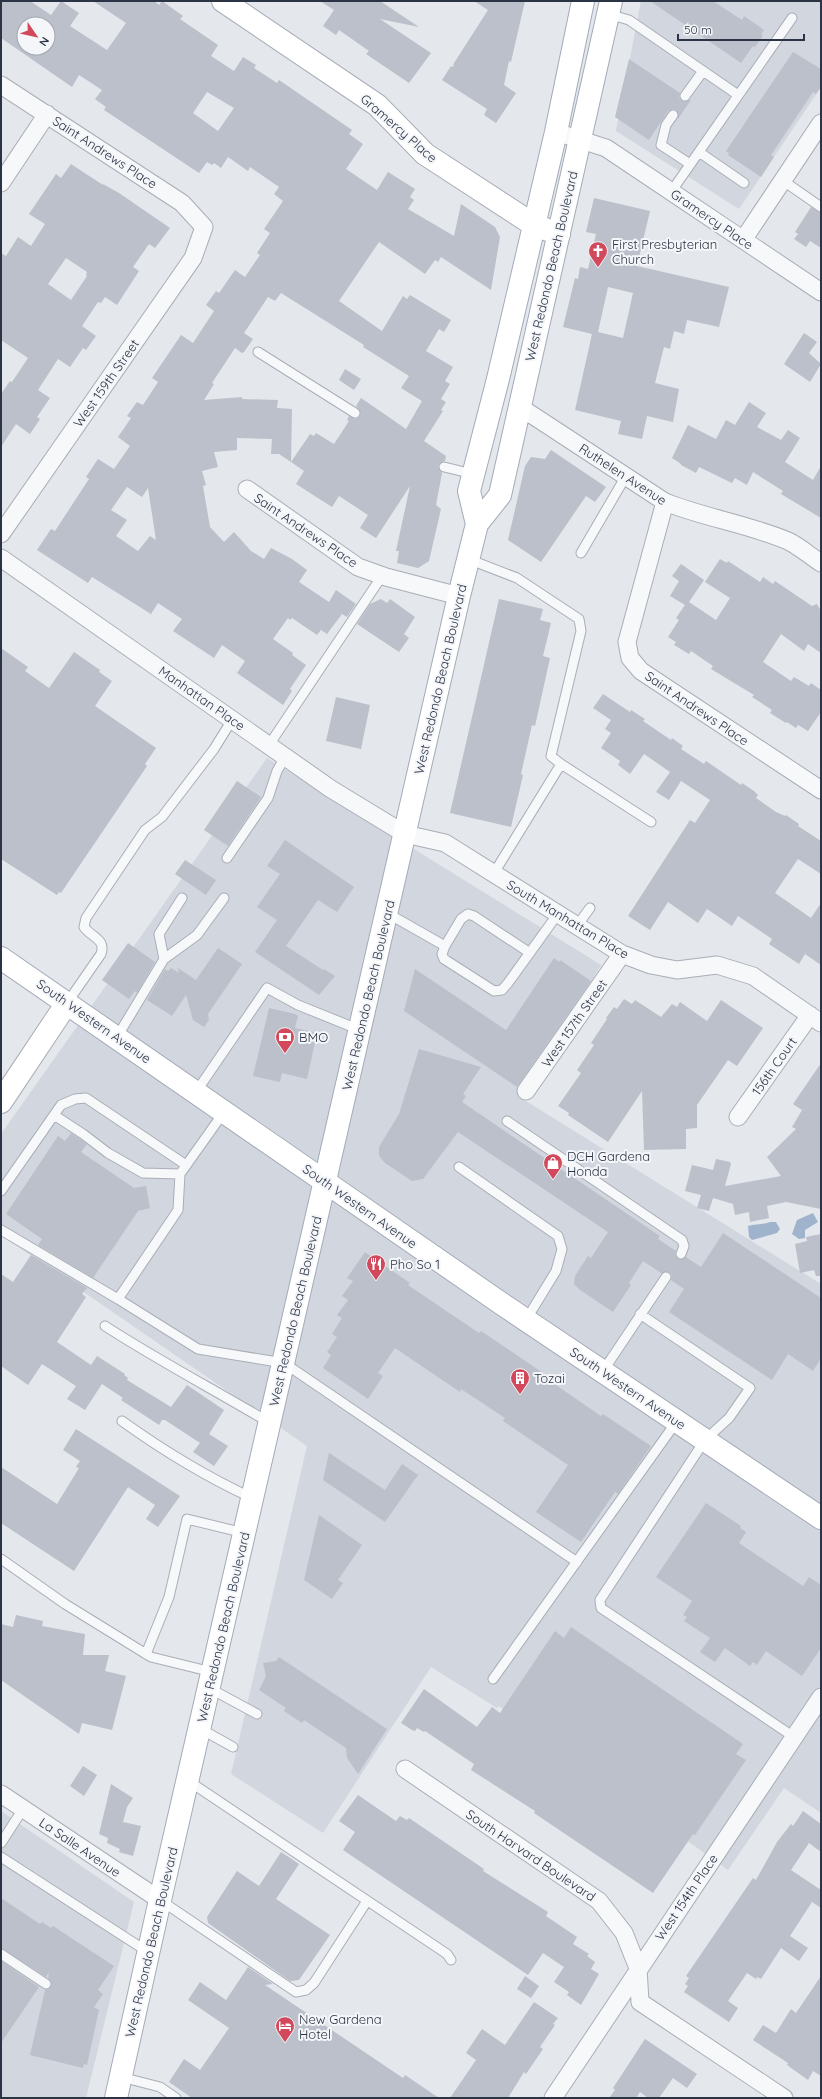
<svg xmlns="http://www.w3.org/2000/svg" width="822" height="2099" viewBox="0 0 822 2099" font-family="Quicksand,sans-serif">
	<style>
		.built { fill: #d2d6de }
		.water { fill: #9fb4cc }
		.building { fill: #bbc0ca; fill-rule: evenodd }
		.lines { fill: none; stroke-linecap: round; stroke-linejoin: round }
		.lane-casing { stroke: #a9aeb7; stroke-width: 11 }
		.street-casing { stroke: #a9aeb7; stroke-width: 19 }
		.secondary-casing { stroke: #a9aeb7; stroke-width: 24 }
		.primary-casing { stroke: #a3abb8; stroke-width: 24 }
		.lane { stroke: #f7f8fa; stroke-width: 9 }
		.street { stroke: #f7f8fa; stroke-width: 17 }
		.secondary { stroke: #fff; stroke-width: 22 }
		.primary { stroke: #fff; stroke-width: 22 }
		.labels { text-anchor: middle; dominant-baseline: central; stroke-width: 4; stroke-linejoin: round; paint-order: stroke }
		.street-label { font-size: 13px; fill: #2b3445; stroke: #f4f6f9 }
		.poi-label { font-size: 13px; fill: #2b3445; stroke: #f4f6f9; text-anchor: start }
	</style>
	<rect width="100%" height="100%" fill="#e4e7ec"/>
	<path class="built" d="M641,1H821V87L739,209L616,131Z
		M267,758L601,965L521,1098L821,1284V1813L784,1788L728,1870L499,1706L497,1708L431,1667L323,1833L231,1774L307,1446L1,1235V1134Z
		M1,1811L134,1902L86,2098H1Z"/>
	<path class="water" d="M813,1213L818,1222L805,1230V1238L799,1239L792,1234L797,1220Z
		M770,1222H776L780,1229L777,1233L752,1240L749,1237L748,1226C756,1224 761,1225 770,1222Z"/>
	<path class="building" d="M1,1H30L51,15L61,1L79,13L70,26L107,50L126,23L93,1H154L159,5L162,1L183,16L180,19L218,45L211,56L234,71L243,57L256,65L254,68L277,83L279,80L352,130L349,134L363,144L346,169L377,190L388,172L415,189L410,197L414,200L408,209L454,236L461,204L495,227L500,237L491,290L441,257L438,262L435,260L425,274L379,242L339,301L382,331L403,296L407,299L410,295L451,320L444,332L439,329L426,351L453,367L445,381L450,384L441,399L446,402L441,410L443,411L424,441L446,456L445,461L440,463L438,466L442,473L436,505L441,509L429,561L418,568L397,563L399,551H396L410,486L376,538L360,528L368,515L339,496L332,507L296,484L304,471L291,462L310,434L314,436L316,433L334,444L349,421L347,420L349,416L355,419L360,416V411L356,406L361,398L406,429L422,401L401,388L409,376L363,347L364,345L281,293L275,301L268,297L244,333L253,339L244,352L242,353L235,348L212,383L214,384L204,400L242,397V399L278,400L277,408L292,409L291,462L279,454H271L272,439L237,438V450L214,452L218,467L202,471L206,485L203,486L210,527L224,542L234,532L251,551L264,559L271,548L292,559L307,570L299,582L329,602L336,590L356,604L347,617L342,614L327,634L321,630L317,635L292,618L290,620L288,618L273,639L293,653L292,655L306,665L290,689L292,691L283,705L237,673L245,661L222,645L214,658L173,631L182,619L158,603L151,614L92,577L88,583L37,550L51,529L55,531L85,485L89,479L86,477L98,459L114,469L130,446L118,437L131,418L127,416L137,402L143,405L158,382L152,378L181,335L193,343L214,311L206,305L216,291L219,293L235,270L245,277L260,255L257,253L270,233L264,229L283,201L274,194L279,187L250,167L248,171L228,157L221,168L214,163L212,165L207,162L199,173L104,110L106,107L95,99L102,90L79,75L72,87L1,38ZM24,24H48V48H24ZM207,92L234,108L218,131L193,113ZM127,487L142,497L148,488L156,540L150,536L138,551L116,536L127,520L111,510Z
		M320,1H380L419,27L380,19L431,53L409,83L366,54L369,51L339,30L336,35L323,26L334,10Z
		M474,1H525L511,62L509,61L504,85L516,93L496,123L484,115L487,109L442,80L451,66L453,67L454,63L488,10Z
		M650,1H713L742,20L744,16L764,30L761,34L763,36L755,47L753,46L741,63Z
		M793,52L821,69V87L816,94L813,92L771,155L774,157L761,177L728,155L729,153L726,151Z
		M629,59L680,93L679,98L682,101L691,100L678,119L677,110L673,109L668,111L649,140L615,117Z
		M71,164L103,185V184L119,193L170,228L155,248L149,244L133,267L139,271L117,305L105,297L101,303L98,302L82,326L96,336L86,350L83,348L70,367L58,359L38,390L50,398L37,417L40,419L30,434L16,424L1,447V394L10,381L12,382L28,358L1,340V253L6,256L18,237L31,246L45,224L29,214L56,174L61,178ZM66,258L87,272L86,275L87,276L71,300L48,284Z
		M594,198L650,211L637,266L729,287L719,327L687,320L684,334L674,331L670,349L664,347L655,383L679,389L673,422L647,416L642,439L618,434L621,421L575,410L592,334L563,327L575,278L578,279L580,267L588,269L596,234L586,232ZM608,287L633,293L623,338L598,332Z
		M811,207L821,213V248L810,241L806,247L794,239L798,234L795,232Z
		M804,333L817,342L809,353L821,364L810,382L784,364Z
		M345,369L361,379L354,390L339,380Z
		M749,402L766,413L757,427L781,440L788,430L800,438L785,462L813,480L821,466V518L781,494L783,491L753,472L747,485L735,478L732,483L699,467L696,473L681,465V464L672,458L688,425L716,439L726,420L735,425Z
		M551,450L606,487L595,502L586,496L541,562L508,540L525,466L531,457L545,459Z
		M720,559L727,563L728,561L760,582L763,577L773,584L775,581L812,606L817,604L821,611V653L808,644L804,651L781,634L763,662L791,681L794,677L809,686L811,683L821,690V712L808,731L798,725L796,728L787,722L786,723L770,713L772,710L752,697L754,695L711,669L713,666L691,651L689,654L674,645L676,642L668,637L679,620L676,618L685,605L670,596L679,581L672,576L681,564L704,580L689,602L716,620L730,598L705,582Z
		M381,599L387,603L390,599L415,617L404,634L409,638L399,652L357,624L370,604Z
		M499,599L543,609L540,620L551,623L543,656L550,658L535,726L532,725L521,774L523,775L511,827L450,813Z
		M1,648L28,667L25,671L49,688L74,652L100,670L99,672L112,681L95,706L156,748L145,764L147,766L61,893L59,892L57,895L1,859Z
		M603,694L630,712L631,710L645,719L643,721L671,740L672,738L683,746L681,749L704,764L706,761L741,785L742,783L754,791L758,795L756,798L776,812L785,816L786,815L799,824L798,826L821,841V874L798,859L775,893L811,918L821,903V965L805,954L799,964L769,944L772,939L738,916L732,926L707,909L698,923L668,902L650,930L628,916L690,820L695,823L710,800L681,781L669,800L656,792L670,772L644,754L630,774L618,765L620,761L601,748L611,733L605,729L611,720L593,708Z
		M336,697L370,705L361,749L326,741Z
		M237,781L261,797L228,846L204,830Z
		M285,840L354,887L337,912L318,900L286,946L323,970L324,969L335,976L319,995L255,952L277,920L257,907L280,874L267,866Z
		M185,860L216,880L206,895L175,874Z
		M128,943L155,962L137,993L135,991L129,999L102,980Z
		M218,948L242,964L208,1014L209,1020L204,1027L193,1020L186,995L172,1016L147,1000L165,969L168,971L171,968L179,973L178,968L196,980Z
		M554,958L559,962L560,960L591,981L517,1087L404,1011L415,969L506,1030Z
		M624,999L632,1004L635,1000L661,1017L672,1004L677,1007L680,1002L707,1021L721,1000L763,1028L737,1066L728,1060L697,1105V1128L686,1129V1149L644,1150L642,1091L608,1142L568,1115L569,1113L558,1106L581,1073L577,1070L594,1045L591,1043L607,1019L606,1018L614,1007L617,1009Z
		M269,1008L295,1014L298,1016L295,1028L317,1033L307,1079L282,1073L280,1082L253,1076Z
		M419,1049L481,1067L463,1094L466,1096L462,1102L660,1236L658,1239L676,1251L675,1255L679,1259L686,1257L701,1267L723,1233L821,1298V1358L813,1371L788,1354L772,1380L669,1312L684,1289L671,1280L672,1275L669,1272L661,1273L643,1261L629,1283L631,1285L613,1312L580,1290L574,1284L575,1276L588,1256L591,1258L608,1232L458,1132L423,1179L412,1181L385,1163L379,1156V1147L399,1114Z
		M821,1063V1209L786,1202L767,1206L769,1218L750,1222L749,1212L735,1215L733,1204L713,1198L709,1211L697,1208L701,1195L685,1191L692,1165L713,1170L716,1159L730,1162L731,1164L725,1186L781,1176L767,1157L796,1129L792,1127L802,1110L793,1104Z
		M71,1133L87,1144L81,1152L134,1188L146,1186L150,1208L138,1211L93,1278L38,1245L42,1239L6,1214L58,1136L65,1141Z
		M821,1234V1276H816L814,1270L800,1273L795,1244L807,1241L806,1237Z
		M365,1252L410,1283L408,1285L479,1333L481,1331L552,1379L550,1381L601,1416L603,1414L651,1446L618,1494L615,1492L581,1542L536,1512L568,1465L503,1421L505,1418L461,1389L460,1392L395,1348L378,1373L383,1376L368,1399L323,1368L331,1355L327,1352L337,1337L332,1334L342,1318L337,1315L348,1300L342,1296L353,1281L347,1278Z
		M31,1255L87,1288L82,1294L86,1297L57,1342L91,1365L97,1356L125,1374L124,1375L128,1378L127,1380L171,1407L187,1385L224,1410L209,1434L228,1446L214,1466L193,1452L200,1443L165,1420H162L159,1425L121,1400L123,1398L102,1384L85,1410L67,1399L76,1386L42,1364L28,1385L1,1366V1274L13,1282Z
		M76,1429L180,1496L158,1527L146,1519L155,1505L128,1487L74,1571L1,1523V1467L57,1504L79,1468L76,1467L80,1461L63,1450Z
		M329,1453L385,1490L402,1464L418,1475L385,1522L323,1480Z
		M706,1503L741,1526L740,1528L746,1532L739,1543L803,1586L809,1577L821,1585V1648L802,1676L766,1651L757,1665L753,1662L750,1666L725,1648L715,1662L700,1652L710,1638L684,1621L687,1617L683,1615L692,1601L656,1577Z
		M319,1515L362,1545L338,1580L343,1583L332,1599L304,1580Z
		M16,1615L43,1621L42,1626L85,1634L83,1655H109L105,1671L126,1676L112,1730L82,1723L79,1734L1,1680V1624L13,1627Z
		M571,1627L743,1744L736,1754L746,1760L695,1835L693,1834L653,1893L534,1813L535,1811L471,1770L474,1764L425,1731L424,1732L417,1728L415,1731L412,1730L401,1723L424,1689L477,1727L492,1707L500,1713L555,1631L564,1638Z
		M279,1657L387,1729L358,1774L347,1758L346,1748L304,1720L302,1723L284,1711L286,1708L259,1690L266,1676L263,1663L276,1661Z
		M83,1766L97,1775L84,1796L70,1786Z
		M111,1784L133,1798L127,1807L123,1822L141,1826L133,1856L119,1852L120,1849L107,1843L108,1838L99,1834Z
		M358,1795L396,1821L400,1816L407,1820L409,1818L484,1869L483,1871L548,1912L546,1916L577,1937L573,1944L589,1954L587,1956L595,1962L591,1969L599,1974L581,2005L567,1995L569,1992L554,1982L564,1967L543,1953L528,1975L343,1850L355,1832L339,1821Z
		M803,1811L821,1824V1852L809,1843L791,1870L821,1890V1908L812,1902L790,1936L808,1948L799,1961L781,1948L761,1979L757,1977L756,1979L747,1973L728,2001L738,2008L729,2022L684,1992L688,1986L685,1984L689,1978L686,1976L753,1878L756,1880L777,1842L791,1824L793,1826Z
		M281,1852L299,1864L276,1899L330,1935L299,1980L290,1981L208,1923L207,1917L237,1871L259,1886Z
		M1,1898L40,1924L42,1922L51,1928L53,1926L114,1966L98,1990L103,1994L94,2007L99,2010L87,2065L84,2064L83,2068L30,2055L45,1990L49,1989L52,1984L48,1978L49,1972L46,1977L1,1948Z
		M1,1961L39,1987L1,2043Z
		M248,1967L273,1984L265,1985L403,2078L405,2075L439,2098H192L169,2082L184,2059L200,2070L229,2028L188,2000L200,1982L226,2000Z
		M525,1976L539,1986L531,1998L517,1989Z
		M821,1976V2076L813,2071L808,2080L787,2065L788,2063L753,2040L763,2025L776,2033L791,2009L796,2013Z
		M534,2002L558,2018L553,2024L555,2025L540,2047L543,2049L526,2074L524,2072L508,2098H450L476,2060L466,2053L482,2029L505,2045Z
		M645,2039L697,2074L687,2088L673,2078L659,2098H648L640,2092L636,2098H609L615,2090L613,2088Z"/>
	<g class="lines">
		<defs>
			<path id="lane" d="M608,14L629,20L738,95
				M685,96L703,71
				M673,115L666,125L661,145L690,164
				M699,152L744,183
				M782,180L821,207
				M671,192L792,18
				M258,352L355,413
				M444,467L473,474
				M581,553L626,476
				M468,559L517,578L579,619L581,631L551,756L561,764
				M269,745L382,576
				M227,858L268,798L277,771L285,757
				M494,873L561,764L651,822
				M387,913L445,946L442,954L444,959L494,991L502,990L508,983L557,915
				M576,927L590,908
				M445,946L461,919L468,914L474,916L530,953
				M164,959L159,934L182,898
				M67,1003L101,954C106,939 92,938 84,927L86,918L145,830L162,817L214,749L232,720
				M117,1037L164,959L197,935L224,898
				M196,1092L267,988L298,1005L360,1030
				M224,1112L180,1174L178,1210L118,1299L198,1349L284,1363L577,1562
				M54,1115L83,1134L108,1153L143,1173L180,1174
				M507,1121L682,1240L684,1246L681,1254
				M459,1167L558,1236L562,1249L556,1271L526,1320
				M1,1191L61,1105L75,1099L86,1098L186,1165
				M1,1230L118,1299
				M640,1314L750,1388L729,1418L705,1440L600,1600L601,1608L794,1737
				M105,1326C159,1361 215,1390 270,1423
				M603,1371L666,1277
				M122,1421C161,1449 209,1478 252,1498
				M1,1559L65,1604L151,1657L212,1672
				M146,1654L169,1597L187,1519L244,1533
				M493,1679L677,1421
				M209,1688L257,1714
				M199,1728L233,1747
				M187,1780L447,1954L451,1960
				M1,1843L23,1809
				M1,1857L148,1952
				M160,1900L296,1992L306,1990L314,1983L367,1901
				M1,1954L46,1984
				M121,2077L160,2087L176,2098"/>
			<path id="street" d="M1,85L182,203L204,227L193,258L1,534
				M556,132L606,148L821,292
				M1,183L47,114
				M743,240L821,123
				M520,407L665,502C705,518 748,524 788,541C799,546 810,556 821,563
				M247,489L358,567L386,577L459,596
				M665,502L627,642L630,658L641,671L821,790
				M1,558L331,789L405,834L445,843L622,954L651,965L677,970L717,965L753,976L821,1023
				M526,1091L622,954
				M738,1117L810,1015
				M405,1769L599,1901L624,1933L638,1968L640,2002L784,2098
				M1,1794L160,1900
				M553,2098L821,1697"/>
			<path id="secondary" d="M223,1L377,105L425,154L534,225L559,234
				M1,1102L67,1003"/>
			<path id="primary" d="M477,524L469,491L498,379L556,132L583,1
				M1,958L502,1304L821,1518
				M116,2098L160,1900L459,596L477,524L500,495L611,1"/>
		</defs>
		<use href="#lane" class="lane-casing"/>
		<use href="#street" class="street-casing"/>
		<use href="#secondary" class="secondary-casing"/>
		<use href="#primary" class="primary-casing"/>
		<use href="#lane" class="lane"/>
		<use href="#street" class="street"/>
		<use href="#secondary" class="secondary"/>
		<use href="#primary" class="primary"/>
	</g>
	<defs>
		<symbol id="church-pin" viewBox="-11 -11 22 30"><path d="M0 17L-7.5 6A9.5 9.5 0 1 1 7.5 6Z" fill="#d1495b" stroke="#f4f6f9"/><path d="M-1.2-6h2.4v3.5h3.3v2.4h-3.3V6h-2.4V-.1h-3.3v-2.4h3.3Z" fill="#fff"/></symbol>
		<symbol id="bank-pin" viewBox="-11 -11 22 30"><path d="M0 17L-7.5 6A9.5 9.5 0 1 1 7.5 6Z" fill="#d1495b" stroke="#f4f6f9"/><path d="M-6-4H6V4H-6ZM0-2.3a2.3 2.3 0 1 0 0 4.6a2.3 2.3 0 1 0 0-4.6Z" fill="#fff"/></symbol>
		<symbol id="shop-pin" viewBox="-11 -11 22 30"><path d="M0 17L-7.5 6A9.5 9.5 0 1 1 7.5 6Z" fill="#d1495b" stroke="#f4f6f9"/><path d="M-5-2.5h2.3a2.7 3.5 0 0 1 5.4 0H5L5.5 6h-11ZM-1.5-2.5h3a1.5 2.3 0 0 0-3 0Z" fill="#fff"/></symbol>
		<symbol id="restaurant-pin" viewBox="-11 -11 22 30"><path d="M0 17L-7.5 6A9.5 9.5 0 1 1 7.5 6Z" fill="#d1495b" stroke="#f4f6f9"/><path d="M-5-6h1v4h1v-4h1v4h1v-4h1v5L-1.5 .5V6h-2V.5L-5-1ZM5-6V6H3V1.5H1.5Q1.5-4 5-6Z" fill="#fff"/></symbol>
		<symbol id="building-pin" viewBox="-11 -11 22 30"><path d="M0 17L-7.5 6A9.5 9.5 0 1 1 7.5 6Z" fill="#d1495b" stroke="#f4f6f9"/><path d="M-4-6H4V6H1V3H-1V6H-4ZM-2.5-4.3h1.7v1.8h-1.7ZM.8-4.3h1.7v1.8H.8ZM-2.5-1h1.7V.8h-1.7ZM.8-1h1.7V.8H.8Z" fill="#fff"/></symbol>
		<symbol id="hotel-pin" viewBox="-11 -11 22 30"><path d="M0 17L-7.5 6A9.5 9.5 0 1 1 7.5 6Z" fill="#d1495b" stroke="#f4f6f9"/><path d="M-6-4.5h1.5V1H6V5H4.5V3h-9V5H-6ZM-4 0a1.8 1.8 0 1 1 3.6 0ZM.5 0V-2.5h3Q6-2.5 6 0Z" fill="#fff"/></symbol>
	</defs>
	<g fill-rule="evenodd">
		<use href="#church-pin" x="587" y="240" width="22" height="30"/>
		<use href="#bank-pin" x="274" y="1026" width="22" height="30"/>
		<use href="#shop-pin" x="542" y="1152" width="22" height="30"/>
		<use href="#restaurant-pin" x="365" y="1253" width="22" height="30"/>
		<use href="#building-pin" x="509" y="1367" width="22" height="30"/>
		<use href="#hotel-pin" x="274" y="2015" width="22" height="30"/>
	</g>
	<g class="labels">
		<g class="street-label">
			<text transform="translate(399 128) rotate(41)">Gramercy Place</text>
			<text transform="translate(105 152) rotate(33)">Saint Andrews Place</text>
			<text transform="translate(712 219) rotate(34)">Gramercy Place</text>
			<text transform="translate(551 266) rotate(-77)">West Redondo Beach Boulevard</text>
			<text transform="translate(106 383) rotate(-55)">West 159th Street</text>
			<text transform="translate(623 474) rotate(33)">Ruthelen Avenue</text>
			<text transform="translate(306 530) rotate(34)">Saint Andrews Place</text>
			<text transform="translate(440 679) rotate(-77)">West Redondo Beach Boulevard</text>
			<text transform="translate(202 698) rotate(35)">Manhattan Place</text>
			<text transform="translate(697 708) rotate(34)">Saint Andrews Place</text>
			<text transform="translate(568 919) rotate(31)">South Manhattan Place</text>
			<text transform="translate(368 995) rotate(-77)">West Redondo Beach Boulevard</text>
			<text transform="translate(94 1021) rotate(35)">South Western Avenue</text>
			<text transform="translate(574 1023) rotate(-55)">West 157th Street</text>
			<text transform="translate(774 1066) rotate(-55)">156th Court</text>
			<text transform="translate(360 1206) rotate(35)">South Western Avenue</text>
			<text transform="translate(295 1311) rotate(-77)">West Redondo Beach Boulevard</text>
			<text transform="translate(628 1388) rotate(34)">South Western Avenue</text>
			<text transform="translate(223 1627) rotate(-77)">West Redondo Beach Boulevard</text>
			<text transform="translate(80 1847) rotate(34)">La Salle Avenue</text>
			<text transform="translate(531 1855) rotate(34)">South Harvard Boulevard</text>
			<text transform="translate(686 1897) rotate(-56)">West 154th Place</text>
			<text transform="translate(151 1942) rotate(-77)">West Redondo Beach Boulevard</text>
		</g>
		<g class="poi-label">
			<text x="612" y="244">First Presbyterian<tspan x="612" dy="15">Church</tspan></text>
			<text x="299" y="1037">BMO</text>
			<text x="567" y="1156">DCH Gardena<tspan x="567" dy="15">Honda</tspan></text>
			<text x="390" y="1264">Pho So 1</text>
			<text x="534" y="1378">Tozai</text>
			<text x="299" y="2019">New Gardena<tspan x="299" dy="15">Hotel</tspan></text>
		</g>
	</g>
	<rect width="822" height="2099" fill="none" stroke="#2b3445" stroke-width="4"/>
	<g transform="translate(36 36) rotate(124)"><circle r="19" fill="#f4f6f9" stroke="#a4a8b1"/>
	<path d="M0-3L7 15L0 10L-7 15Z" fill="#d1495b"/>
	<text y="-6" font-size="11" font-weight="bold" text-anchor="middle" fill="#2b3445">N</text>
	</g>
	<path d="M678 34v6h126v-6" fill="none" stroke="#2b3445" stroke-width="2"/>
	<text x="684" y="34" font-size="12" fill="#2b3445" stroke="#f4f6f9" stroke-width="3" paint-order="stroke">50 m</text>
</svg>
